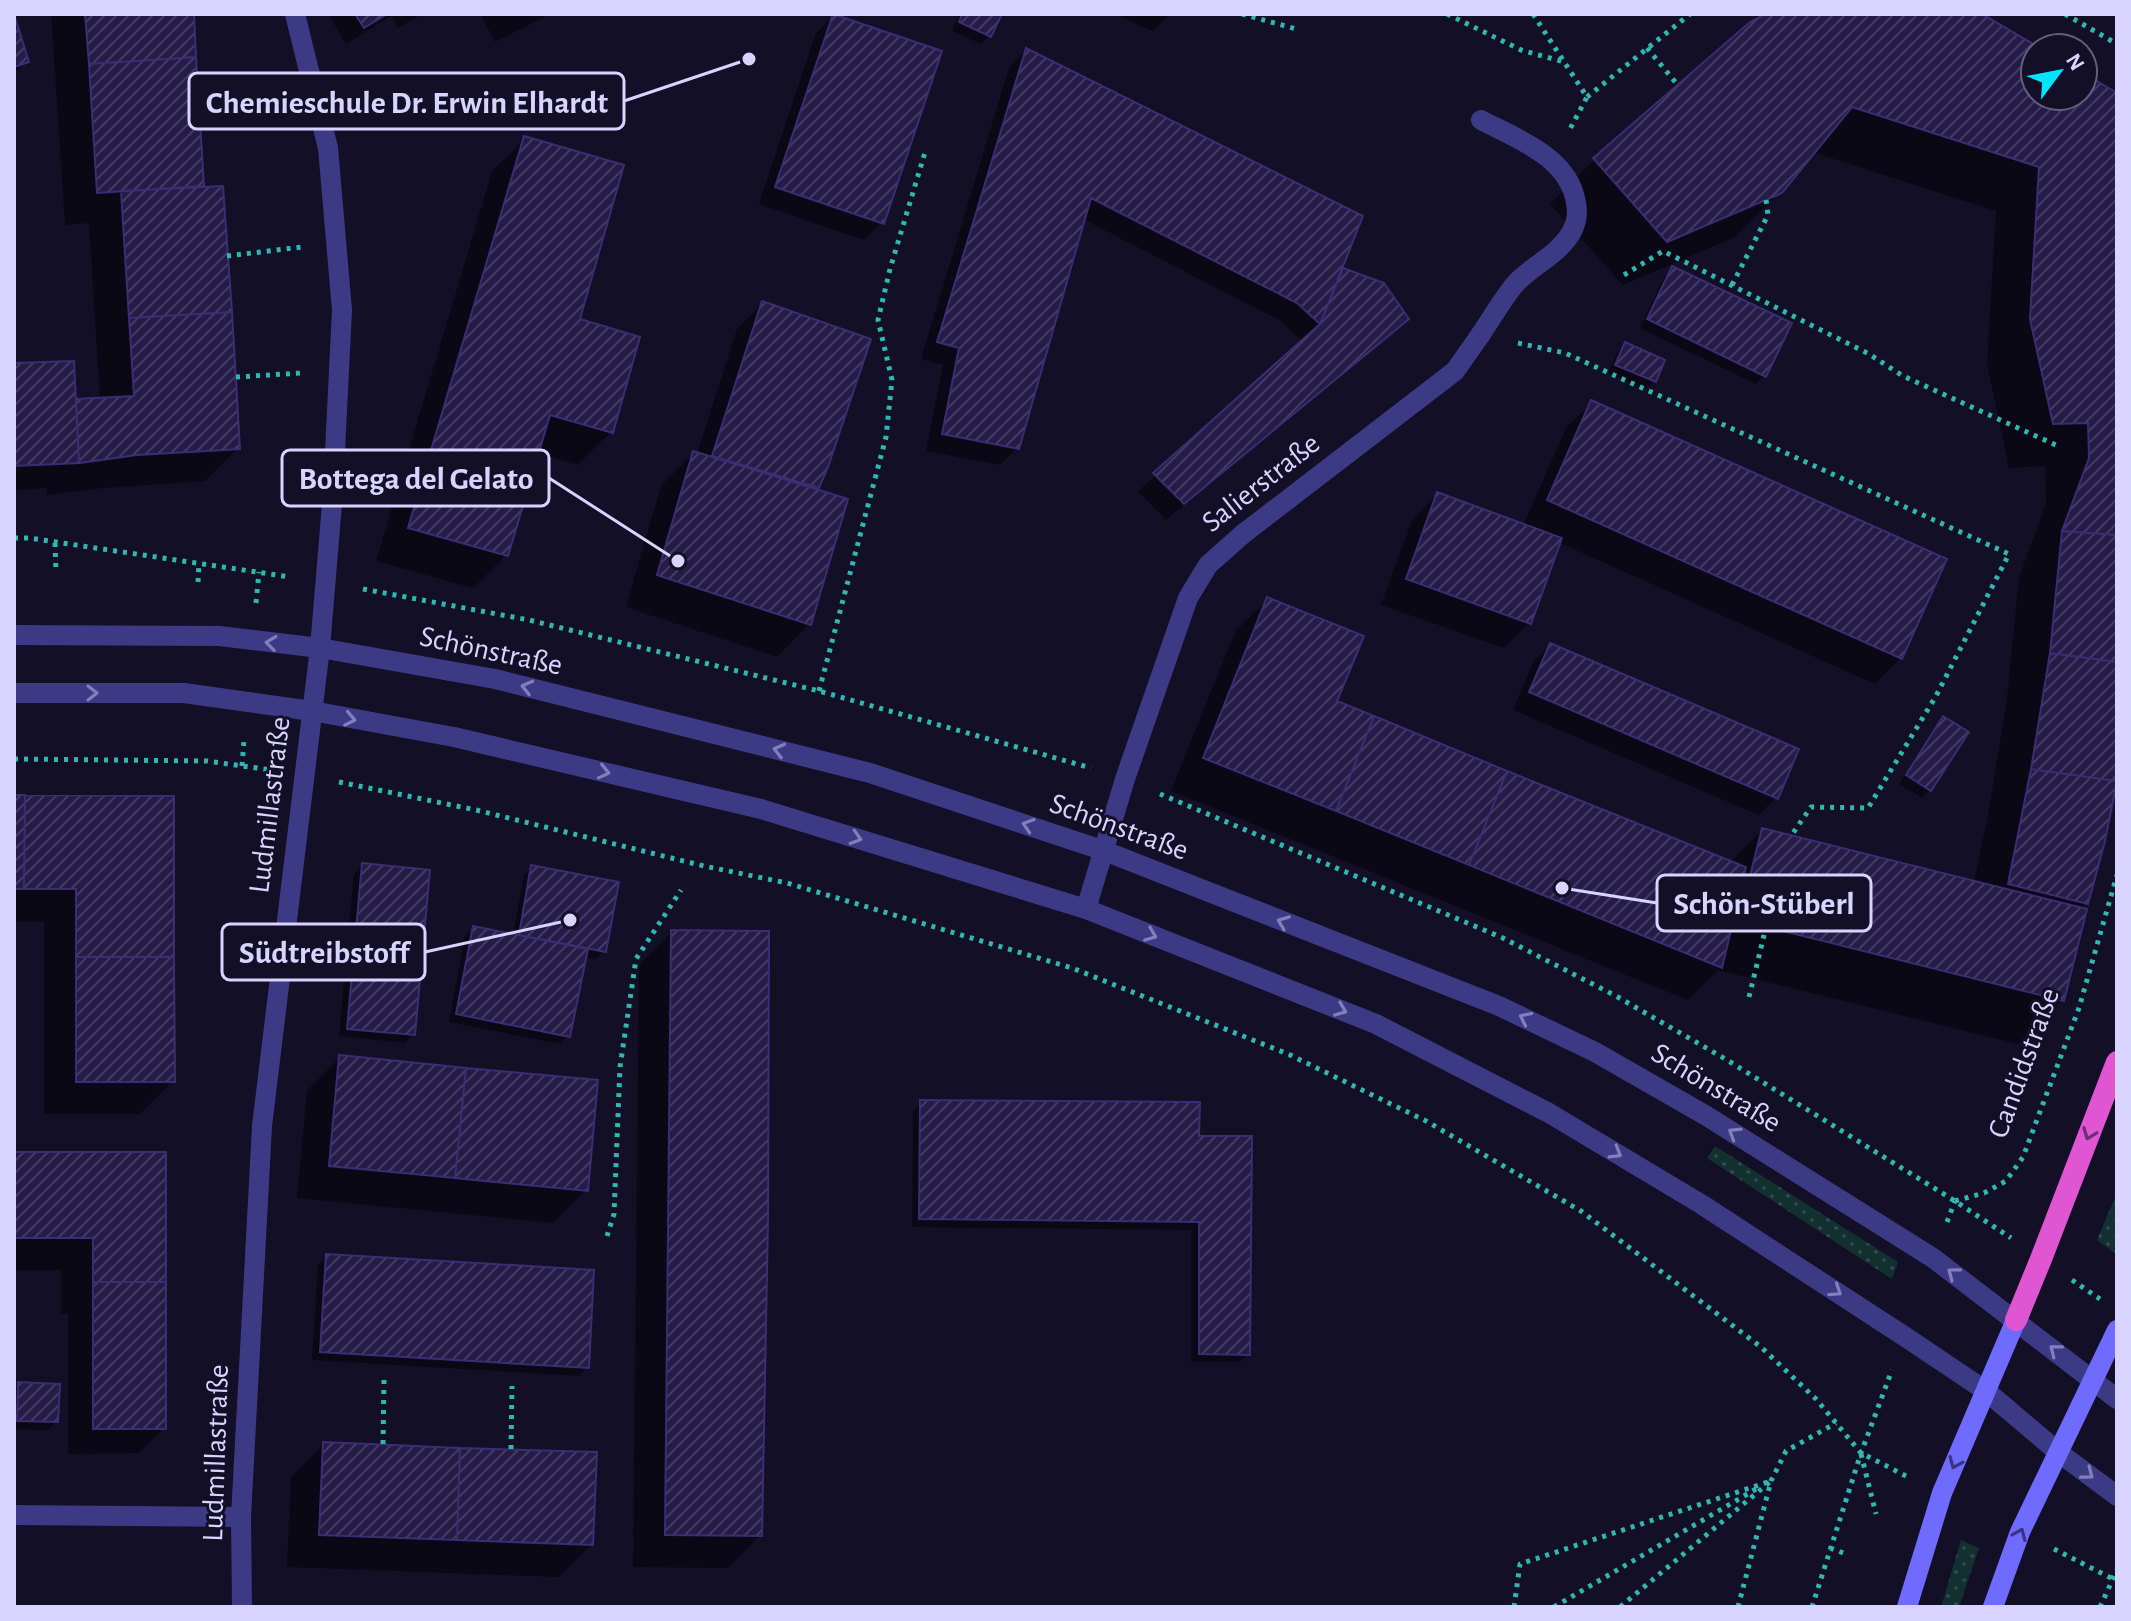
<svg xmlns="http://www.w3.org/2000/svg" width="2131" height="1621" viewBox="0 0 2131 1621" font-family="'Alegreya Sans',sans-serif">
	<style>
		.grass { fill: url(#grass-dots) }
		.shadow { fill: #0007 }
		.building { fill: url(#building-hatch); stroke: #3b2d73; stroke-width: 2 }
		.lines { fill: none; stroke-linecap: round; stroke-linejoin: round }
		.path { stroke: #2fb8b0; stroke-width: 5; stroke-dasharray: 4 6; stroke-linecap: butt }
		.service { stroke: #3d3a85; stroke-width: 20 }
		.minor { stroke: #3d3a85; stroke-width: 20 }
		.tertiary { stroke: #3d3a85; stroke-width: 20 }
		.secondary { stroke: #6f6bff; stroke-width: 20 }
		.trunk { stroke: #e055d1; stroke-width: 22 }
		.oneway { stroke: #837fbc }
		.oneway2 { stroke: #6f2e73 }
		.oneway3 { stroke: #38347d }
		.labels { text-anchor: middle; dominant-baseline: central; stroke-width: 6; stroke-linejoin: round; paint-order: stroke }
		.street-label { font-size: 30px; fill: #d9d4ff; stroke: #130f26 }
		.leader { fill: none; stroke: #d9d4ff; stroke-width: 3 }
		.callout-dot { fill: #d9d4ff; stroke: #130f26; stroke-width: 3 }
		.callout { fill: #130f26; stroke: #d9d4ff; stroke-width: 3 }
		.callout-label { font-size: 32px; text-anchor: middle; font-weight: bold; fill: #d9d4ff }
	</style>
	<defs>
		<pattern id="grass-dots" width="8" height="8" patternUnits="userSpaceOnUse" patternTransform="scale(2)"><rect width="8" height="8" fill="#12302f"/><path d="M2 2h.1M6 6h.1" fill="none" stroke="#344d4e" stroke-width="1.8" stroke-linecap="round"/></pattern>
		<pattern id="building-hatch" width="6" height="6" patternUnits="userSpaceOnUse" patternTransform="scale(2)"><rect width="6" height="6" fill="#241b47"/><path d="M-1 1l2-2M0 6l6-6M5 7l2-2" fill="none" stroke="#433b63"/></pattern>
	</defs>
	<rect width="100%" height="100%" fill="#130f26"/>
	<path class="grass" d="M1715,1146L1898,1262L1892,1279L1707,1158Z
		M2117,1193V1255L2097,1240Z
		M1961,1540L1979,1548L1959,1607H1941Z"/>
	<path class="shadow" d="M51,14H191L202,189L238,448L205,481L103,488L47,495L46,488L14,490V365L74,401L100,400L89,223L65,225Z
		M333,14H422L398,28L391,16L346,44L330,17Z
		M480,14H550L495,42Z
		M959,14H999L990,36L981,44L952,31Z
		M1115,14H1171L1152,31Z
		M1771,14H1977L2035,48V96H2083V76L2117,95V777L2086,903L2080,909L2062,1000L2018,1044L1718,970L1688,1000L1171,791L1235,632L1267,600L1334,702L1730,863L1762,830L1974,883L1988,815L2007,699L2019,577L2046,504L2045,466L2009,468L1987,364L1996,211L1812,152L1780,192L1735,237L1623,285L1550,204L1594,160L1752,24Z
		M833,16L882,223L864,240L759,204L816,33Z
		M14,20L27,61L19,70L14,71Z
		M1026,50L1341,269L1383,285L1389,336L1166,520L1138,491L1303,342L1279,320L1083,219L1017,448L1000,465L926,451L943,365L921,359L1009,68Z
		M525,139L611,432L578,465L537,453L506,555L473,588L376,561L492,171Z
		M1672,269L1764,376L1756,384L1640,328L1664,277Z
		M763,303L818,486L814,490L809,624L777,657L626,607L661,486L694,453L697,454L737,329Z
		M1625,345L1654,381L1646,389L1608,373L1617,353Z
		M1592,402L1901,658L1875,684L1558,542L1529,623L1504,648L1381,605L1412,520L1438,494L1523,526L1566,428Z
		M1550,645L1776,797L1759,815L1513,710L1533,662Z
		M1943,719L1930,790L1922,798L1899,784L1935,727Z
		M14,797L172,798L173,1081L140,1114H44V922L14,921Z
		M362,865L413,1034L405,1043L339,1036L354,874Z
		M532,867L604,951L596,959L584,957L568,1036L560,1044L449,1022L465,936L474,928L513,936L524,875Z
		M672,932L760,1535L728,1568L633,1567L639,965Z
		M339,1058L586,1190L553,1223L297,1198L307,1090Z
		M921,1102L1197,1138L1248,1354L1240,1362H1191V1230L912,1227L913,1111Z
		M14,1154H164V1428L139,1453L68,1454V1314H61V1270H14Z
		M327,1256L587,1367L579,1376L312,1360L318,1265Z
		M19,1384L56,1421L48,1430L14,1429V1389Z
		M324,1444L592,1544L559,1577L287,1567L291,1477Z"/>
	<path class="building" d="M14,14L29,62L14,67Z
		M85,14H194L196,57L89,64Z
		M355,14H387L364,28Z
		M833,14L942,51L884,224L775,187Z
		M962,14H1002L991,37L959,22Z
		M1766,14H1982L2040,48H2035V96H2083V73L2117,93V535L2062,531L2089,458L2088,423L2053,424L2030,319L2039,167L1852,107L1782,193L1667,242L1593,158L1750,22Z
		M1026,48L1363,216L1320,324L1297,303L1091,198L1019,449L942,434L959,348L937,342Z
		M196,57L204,186L97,193L89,64Z
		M524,136L624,165L580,319L640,337L613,433L550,415L508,556L408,528Z
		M223,186L232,312L129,318L121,191Z
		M1672,266L1792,323L1766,377L1647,319Z
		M1343,268L1384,283L1409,319L1184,504L1153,473L1320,324Z
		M762,301L871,339L828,467L819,488L712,456Z
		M232,312L240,449L137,455L79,463L76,399L134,396L129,318Z
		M1625,342L1665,360L1656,382L1615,365Z
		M74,361L79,463L14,466V363Z
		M1591,400L1947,559L1902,659L1547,500Z
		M693,451L848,499L811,625L657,575Z
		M1437,492L1562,538L1531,624L1406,579Z
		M2062,531L2117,535V662L2050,653Z
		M1267,597L1364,636L1337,701L1374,716L1336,811L1203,758Z
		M1550,643L1799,749L1778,799L1529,692Z
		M2050,653L2117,662V781L2031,769Z
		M1374,716L1507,771L1469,865L1336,811Z
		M1943,716L1969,732L1931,791L1906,775Z
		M2031,769L2117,781L2105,841L2088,904L2008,884Z
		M1507,771L1746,867L1722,968L1469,865Z
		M14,795H25L24,889H14Z
		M25,795L174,796V957H76V889H24Z
		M1762,828L2087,909L2064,1001L1739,920Z
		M362,863L430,870L415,1035L347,1029Z
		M531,865L619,882L606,952L519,935Z
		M473,926L588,949L570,1037L456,1014Z
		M671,930L769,931L768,1219L762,1536L665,1535Z
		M76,957H174L175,1082H76Z
		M339,1055L466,1068L455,1178L329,1166Z
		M466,1068L598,1080L588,1191L455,1178Z
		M920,1100L1200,1102L1199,1136H1252L1250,1355L1199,1354V1222L919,1219Z
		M14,1152H166V1282H93V1238H14Z
		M326,1254L594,1270L589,1368L320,1352Z
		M93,1282H166V1429H93Z
		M18,1382L60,1384L58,1422L17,1421Z
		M323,1442L460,1448L457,1540L319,1535Z
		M460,1448L597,1452L593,1545L457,1540Z"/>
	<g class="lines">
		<path class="path" d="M1242,14L1296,29
			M1447,14L1521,50L1564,62
			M1533,14L1587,97L1570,129
			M2065,14L2117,44
			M1647,48L1677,84
			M1587,97L1690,14
			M200,114L279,107
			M227,256L302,247
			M1624,275L1663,251L1869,354L1903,376L2058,446
			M1732,285L1768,215L1766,200
			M1518,343L1565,353L2009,554L1936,696L1868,808L1811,807L1791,836
			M236,377L302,373
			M14,538H29L290,577
			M55,543L56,573
			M198,582L199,563
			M363,589L529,620L819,691L1091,768
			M256,603L259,572
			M819,691L886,437L892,380L878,320L890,269L926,149
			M14,759L207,761L271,770
			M242,766L244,740
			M339,782L476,810L704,866L787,883L1072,968L1288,1054L1426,1121L1581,1211L1761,1347L1816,1399L1861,1453L1908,1477
			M1160,794L1503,938L1616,996L1727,1060L1955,1201L2011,1238
			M1749,997L1766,927
			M1955,1201L1984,1193L2006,1181L2023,1157L2079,1008L2117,875
			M1947,1222L1955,1201
			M607,1236L614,1214L620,1067L636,959L681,890
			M2072,1280L2100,1299
			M383,1444L384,1379
			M511,1449L512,1386
			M1861,1454L1876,1514
			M1830,1548L1846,1554
			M2054,1549L2117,1581
			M1514,1607L1520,1564L1771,1481L1620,1607
			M1554,1607L1756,1489
			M1738,1607L1771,1481L1786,1451L1836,1423
			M1812,1607L1861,1453L1892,1370
			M2100,1607L2117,1570"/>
		<path class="service" d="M1481,334C1492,318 1503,298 1516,283C1533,265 1558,255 1571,233C1577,223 1578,213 1576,203C1569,157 1517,139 1481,120"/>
		<path class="minor" d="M1086,909L1125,779L1188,598L1208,565L1243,534L1455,371L1481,334
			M14,1515L241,1517
			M242,1607L241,1517L262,1126L320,648L333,492L342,310L328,148L295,14"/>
		<path class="tertiary" d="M14,635L219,636L320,648L495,679L870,773L1102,850L1499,1006L1595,1052L1705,1115L1933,1258L2117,1399
			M14,693H184L312,711L454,737L761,809L1086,909L1376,1024L1549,1113L1701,1204L1904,1336L1986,1391L2058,1452L2117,1496"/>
		<path class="secondary" d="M1907,1607L1942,1493L2016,1320
			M1993,1607L2020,1532L2117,1330"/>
		<path class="trunk" d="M2016,1320L2041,1259L2117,1062"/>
	</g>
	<defs><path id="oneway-chevron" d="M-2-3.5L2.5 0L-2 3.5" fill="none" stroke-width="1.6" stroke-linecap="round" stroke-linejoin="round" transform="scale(2)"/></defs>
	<g class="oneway">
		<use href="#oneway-chevron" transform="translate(271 643) rotate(-173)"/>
		<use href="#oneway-chevron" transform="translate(527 687) rotate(-166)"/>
		<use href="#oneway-chevron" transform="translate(92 693)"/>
		<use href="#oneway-chevron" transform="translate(350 719) rotate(11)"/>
		<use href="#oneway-chevron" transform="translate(779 750) rotate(-166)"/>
		<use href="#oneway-chevron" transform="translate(604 772) rotate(13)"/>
		<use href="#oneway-chevron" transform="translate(1028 825) rotate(-162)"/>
		<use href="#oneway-chevron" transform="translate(856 838) rotate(17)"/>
		<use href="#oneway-chevron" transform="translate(1283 922) rotate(-158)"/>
		<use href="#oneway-chevron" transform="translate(1151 935) rotate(22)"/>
		<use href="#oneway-chevron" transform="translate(1341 1010) rotate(22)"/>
		<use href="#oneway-chevron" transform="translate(1525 1018) rotate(-154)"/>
		<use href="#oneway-chevron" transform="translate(1734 1133) rotate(-148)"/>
		<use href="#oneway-chevron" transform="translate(1616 1153) rotate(31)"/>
		<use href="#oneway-chevron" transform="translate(1953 1273) rotate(-143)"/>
		<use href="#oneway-chevron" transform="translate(1836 1291) rotate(33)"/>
		<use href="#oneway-chevron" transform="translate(2055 1350) rotate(-142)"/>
		<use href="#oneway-chevron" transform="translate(2088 1474) rotate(37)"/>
	</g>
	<use class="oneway2" href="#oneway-chevron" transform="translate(2089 1134) rotate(111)"/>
	<g class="oneway3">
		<use href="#oneway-chevron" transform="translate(1955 1463) rotate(113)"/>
		<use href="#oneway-chevron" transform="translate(2020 1534) rotate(-67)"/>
	</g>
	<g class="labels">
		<g class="street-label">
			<text transform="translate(1261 483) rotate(-38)">Salierstraße</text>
			<text transform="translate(491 651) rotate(12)">Schönstraße</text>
			<text transform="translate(270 805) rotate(-83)">Ludmillastraße</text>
			<text transform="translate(1119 827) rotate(20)">Schönstraße</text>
			<text transform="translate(2024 1063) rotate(-70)">Candidstraße</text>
			<text transform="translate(1716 1088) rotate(31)">Schönstraße</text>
			<text transform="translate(216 1453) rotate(-88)">Ludmillastraße</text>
		</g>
	</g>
	<path class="leader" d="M749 59L624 101M678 561L549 478M1562 888L1657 903M570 920L425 952"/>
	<g class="callout-dot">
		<circle cx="749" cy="59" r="8"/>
		<circle cx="678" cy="561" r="8"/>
		<circle cx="1562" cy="888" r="8"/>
		<circle cx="570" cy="920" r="8"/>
	</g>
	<g class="callout">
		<rect x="189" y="73" width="435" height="56" rx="8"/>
		<rect x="282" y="450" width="267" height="56" rx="8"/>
		<rect x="1657" y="875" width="214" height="56" rx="8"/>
		<rect x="222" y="924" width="203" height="56" rx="8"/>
	</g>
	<g class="callout-label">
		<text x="407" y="113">Chemieschule Dr. Erwin Elhardt</text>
		<text x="416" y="489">Bottega del Gelato</text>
		<text x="1764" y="914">Schön-Stüberl</text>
		<text x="324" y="963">Südtreibstoff</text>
	</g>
	<rect width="2131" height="1621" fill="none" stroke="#d9d4ff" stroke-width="32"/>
	<g transform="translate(2059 72) rotate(58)"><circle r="38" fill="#130f26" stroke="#625e7d" stroke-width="2"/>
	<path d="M0-6L14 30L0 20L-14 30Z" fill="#00e5ff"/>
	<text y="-12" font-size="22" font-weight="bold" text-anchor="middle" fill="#d9d4ff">N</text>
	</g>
</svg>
